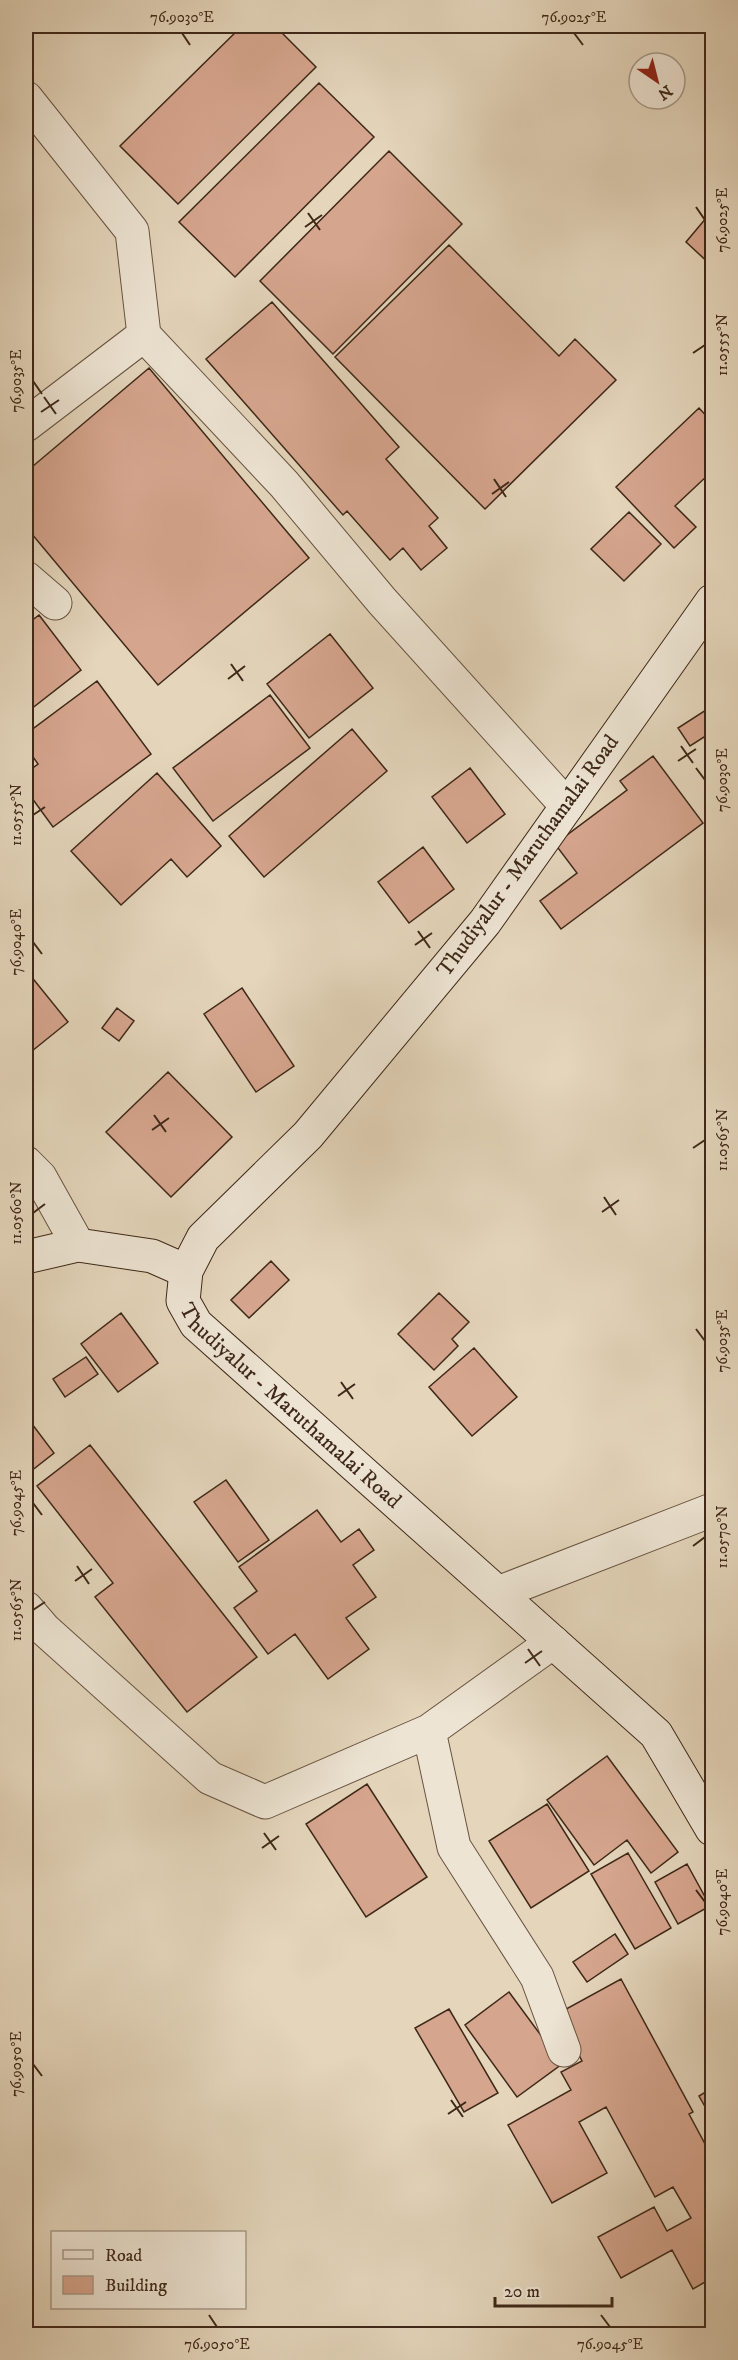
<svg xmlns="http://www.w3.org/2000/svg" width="738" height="2360" viewBox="0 0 738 2360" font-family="'IM FELL DW Pica',serif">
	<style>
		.building { fill: #d6a58e; stroke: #3e2818; stroke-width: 1.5 }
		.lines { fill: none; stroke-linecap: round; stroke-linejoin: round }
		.street-casing { stroke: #685341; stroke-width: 35 }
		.secondary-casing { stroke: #3e2818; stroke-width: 35 }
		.street { stroke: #ede4d3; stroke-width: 33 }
		.secondary { stroke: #ede4d3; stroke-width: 33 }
		.ticks { fill: none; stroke: #3e2818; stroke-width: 2 }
		.labels { text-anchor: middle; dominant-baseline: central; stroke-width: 4.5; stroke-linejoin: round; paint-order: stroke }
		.street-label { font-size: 22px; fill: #3e2818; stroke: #ede4d3 }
		.neatline { fill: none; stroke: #3e2818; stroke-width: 2 }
		.ticks-label { font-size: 15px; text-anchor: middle; fill: #3e2818 }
	</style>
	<rect width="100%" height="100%" fill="#e4d5bb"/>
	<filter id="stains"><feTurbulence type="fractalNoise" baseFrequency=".00333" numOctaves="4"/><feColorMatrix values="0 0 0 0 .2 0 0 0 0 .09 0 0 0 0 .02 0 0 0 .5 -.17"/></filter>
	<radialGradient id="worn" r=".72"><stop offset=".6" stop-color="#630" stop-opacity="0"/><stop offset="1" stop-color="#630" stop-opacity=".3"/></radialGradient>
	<path class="building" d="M242,26H275L316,67L178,204L120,146Z
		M319,83L374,137L235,277L179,222Z
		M389,151L462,224L333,354L260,281Z
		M712,211V266L686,242Z
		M449,245L559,356L575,339L616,380L485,509L335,357Z
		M272,302L399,447L386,459L438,518L429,526L447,548L421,570L403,548L390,560L347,511L343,515L206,359Z
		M149,368L309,558L158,685L26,527V472Z
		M699,408L712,422V478L709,474L675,506L696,527L674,548L616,487Z
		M629,512L661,544L624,581L591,549Z
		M39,615L81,670L26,713V625Z
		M330,634L373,688L309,738L267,684Z
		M97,681L151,754L53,827L26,790V773L38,764L26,747V734Z
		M270,695L310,748L213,821L173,768Z
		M709,708L712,713V732L690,746L678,728Z
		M352,729L387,771L264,877L229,836Z
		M653,756L703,823L561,929L540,901L577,873L555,844L627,790L620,781Z
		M470,768L505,814L467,843L432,797Z
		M157,773L221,846L187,877L171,859L121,905L71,851Z
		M423,847L454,889L409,923L378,882Z
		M26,970L68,1022L32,1051L26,1044Z
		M242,988L294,1066L256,1092L204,1014Z
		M117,1008L134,1021L119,1041L102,1028Z
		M168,1072L232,1137L171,1197L106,1132Z
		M271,1261L289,1280L249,1318L231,1300Z
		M439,1293L469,1322L452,1339L458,1346L434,1370L398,1334Z
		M121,1313L158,1363L118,1392L81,1344Z
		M474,1348L517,1397L472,1436L429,1387Z
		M86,1357L98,1374L65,1397L53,1379Z
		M26,1416L54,1453L26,1475Z
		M90,1445L257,1657L187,1712L95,1597L113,1583L37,1486Z
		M226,1480L269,1540L238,1562L194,1502Z
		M317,1510L341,1542L359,1529L374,1550L353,1565L376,1597L346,1618L369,1649L328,1679L295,1634L268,1654L234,1608L257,1591L239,1567Z
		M607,1756L678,1852L651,1873L627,1840L594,1865L547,1800Z
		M367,1784L427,1877L366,1917L306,1824Z
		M547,1804L589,1871L531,1908L489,1841Z
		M628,1853L671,1928L635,1949L591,1874Z
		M687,1864L710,1906L678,1924L655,1882Z
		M615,1934L628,1954L587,1982L573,1962Z
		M621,1979L693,2112L689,2114L712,2157V2278L693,2289L672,2250L621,2278L598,2237L654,2207L667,2231L691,2218L673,2187L655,2197L606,2107L579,2122L607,2173L552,2203L508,2125L571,2090L561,2072L582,2061L557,2014Z
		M509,1992L562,2064L517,2097L465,2025Z
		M449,2009L498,2093L464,2112L415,2028Z
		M712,2088V2119L699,2096Z"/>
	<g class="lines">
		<defs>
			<path id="street" d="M26,98L132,231L144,335L284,484L382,601L567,806
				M26,425L144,335
				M26,578L55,603
				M26,1163L40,1177L78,1245
				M498,1593L712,1510
				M26,1608L44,1629L210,1778L265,1802L429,1731L553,1642
				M429,1731L454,1847L537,1977L564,2050"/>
			<g id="secondary">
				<path id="s1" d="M712,601L485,922L308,1135L203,1238L186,1271L183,1301L196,1324L656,1734L712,1829"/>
				<path d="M26,1257L78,1245L152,1256L186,1271"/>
			</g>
		</defs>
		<use href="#street" class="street-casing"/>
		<use href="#secondary" class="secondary-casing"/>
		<use href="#street" class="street"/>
		<use href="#secondary" class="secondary"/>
	</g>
	<path class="ticks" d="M182,33L190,45M574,33L583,45M696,207L705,220M308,213L320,230M305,227L322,215M693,353L705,345M33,381L42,394M44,397L56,414M41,412L59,400M494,479L506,497M492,494L509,482M231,664L243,681M228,679L245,666M681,746L693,763M678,761L696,749M696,768L705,780M33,815L45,807M418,931L430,948M33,942L42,954M415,945L432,933M154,1115L166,1132M152,1130L169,1118M693,1148L705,1140M604,1197L616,1215M602,1212L619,1200M33,1213L45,1204M696,1329L705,1341M341,1382L353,1399M338,1396L355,1384M33,1503L42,1515M693,1546L705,1537M77,1566L89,1584M75,1581L92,1569M33,1610L45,1602M528,1649L540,1666M525,1663L542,1651M264,1833L276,1850M262,1848L279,1836M696,1890L705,1902M33,2064L42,2076M451,2100L463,2117M448,2114L466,2102M209,2315L217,2327M601,2315L610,2327"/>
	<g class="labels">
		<g class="street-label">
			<text transform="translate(528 856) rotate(-54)">Thudiyalur - Maruthamalai Road</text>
			<text stroke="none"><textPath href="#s1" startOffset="1035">Thudiyalur - Maruthamalai Road</textPath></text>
		</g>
	</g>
	<rect width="738" height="2360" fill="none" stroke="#e4d5bb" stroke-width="66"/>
	<rect x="51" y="2231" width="195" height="78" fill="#ede4d3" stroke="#a79988" stroke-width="1.5"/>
	<rect x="63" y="2250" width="30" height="9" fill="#ede4d3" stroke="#a79988" stroke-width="1.5"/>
	<text x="105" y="2261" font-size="18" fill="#3e2818">Road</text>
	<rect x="63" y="2276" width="30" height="18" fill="#d6a58e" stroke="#a79988" stroke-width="1.5"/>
	<text x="105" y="2291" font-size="18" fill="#3e2818">Building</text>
	<g transform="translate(657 81) rotate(145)"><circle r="28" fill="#ede4d3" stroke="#a79988" stroke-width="1.5"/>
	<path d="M0-4.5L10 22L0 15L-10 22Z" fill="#8f2418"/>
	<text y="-9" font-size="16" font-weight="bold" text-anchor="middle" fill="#3e2818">N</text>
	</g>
	<path d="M495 2297v9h117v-9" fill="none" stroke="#3e2818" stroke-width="3"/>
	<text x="504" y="2297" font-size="18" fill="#3e2818" stroke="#ede4d3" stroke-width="4.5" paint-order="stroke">20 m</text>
	<rect x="33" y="33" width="672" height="2294" class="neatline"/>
	<g class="ticks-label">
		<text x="182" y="22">76.9030°E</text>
		<text x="574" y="22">76.9025°E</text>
		<text transform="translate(722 220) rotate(-90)" y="5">76.9025°E</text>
		<text transform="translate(722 345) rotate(-90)" y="5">11.0555°N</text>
		<text transform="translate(16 381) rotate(-90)" y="5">76.9035°E</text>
		<text transform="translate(722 780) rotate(-90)" y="5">76.9030°E</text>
		<text transform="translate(16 815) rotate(-90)" y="5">11.0555°N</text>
		<text transform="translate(16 942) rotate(-90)" y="5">76.9040°E</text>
		<text transform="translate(722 1140) rotate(-90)" y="5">11.0565°N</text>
		<text transform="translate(16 1213) rotate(-90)" y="5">11.0560°N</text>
		<text transform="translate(722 1341) rotate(-90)" y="5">76.9035°E</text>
		<text transform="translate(16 1503) rotate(-90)" y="5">76.9045°E</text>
		<text transform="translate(722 1537) rotate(-90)" y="5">11.0570°N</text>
		<text transform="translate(16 1610) rotate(-90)" y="5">11.0565°N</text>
		<text transform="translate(722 1902) rotate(-90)" y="5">76.9040°E</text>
		<text transform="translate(16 2064) rotate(-90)" y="5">76.9050°E</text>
		<text x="217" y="2349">76.9050°E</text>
		<text x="610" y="2349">76.9045°E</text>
	</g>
	<rect width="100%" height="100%" filter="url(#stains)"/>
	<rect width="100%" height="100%" fill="url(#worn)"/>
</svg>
